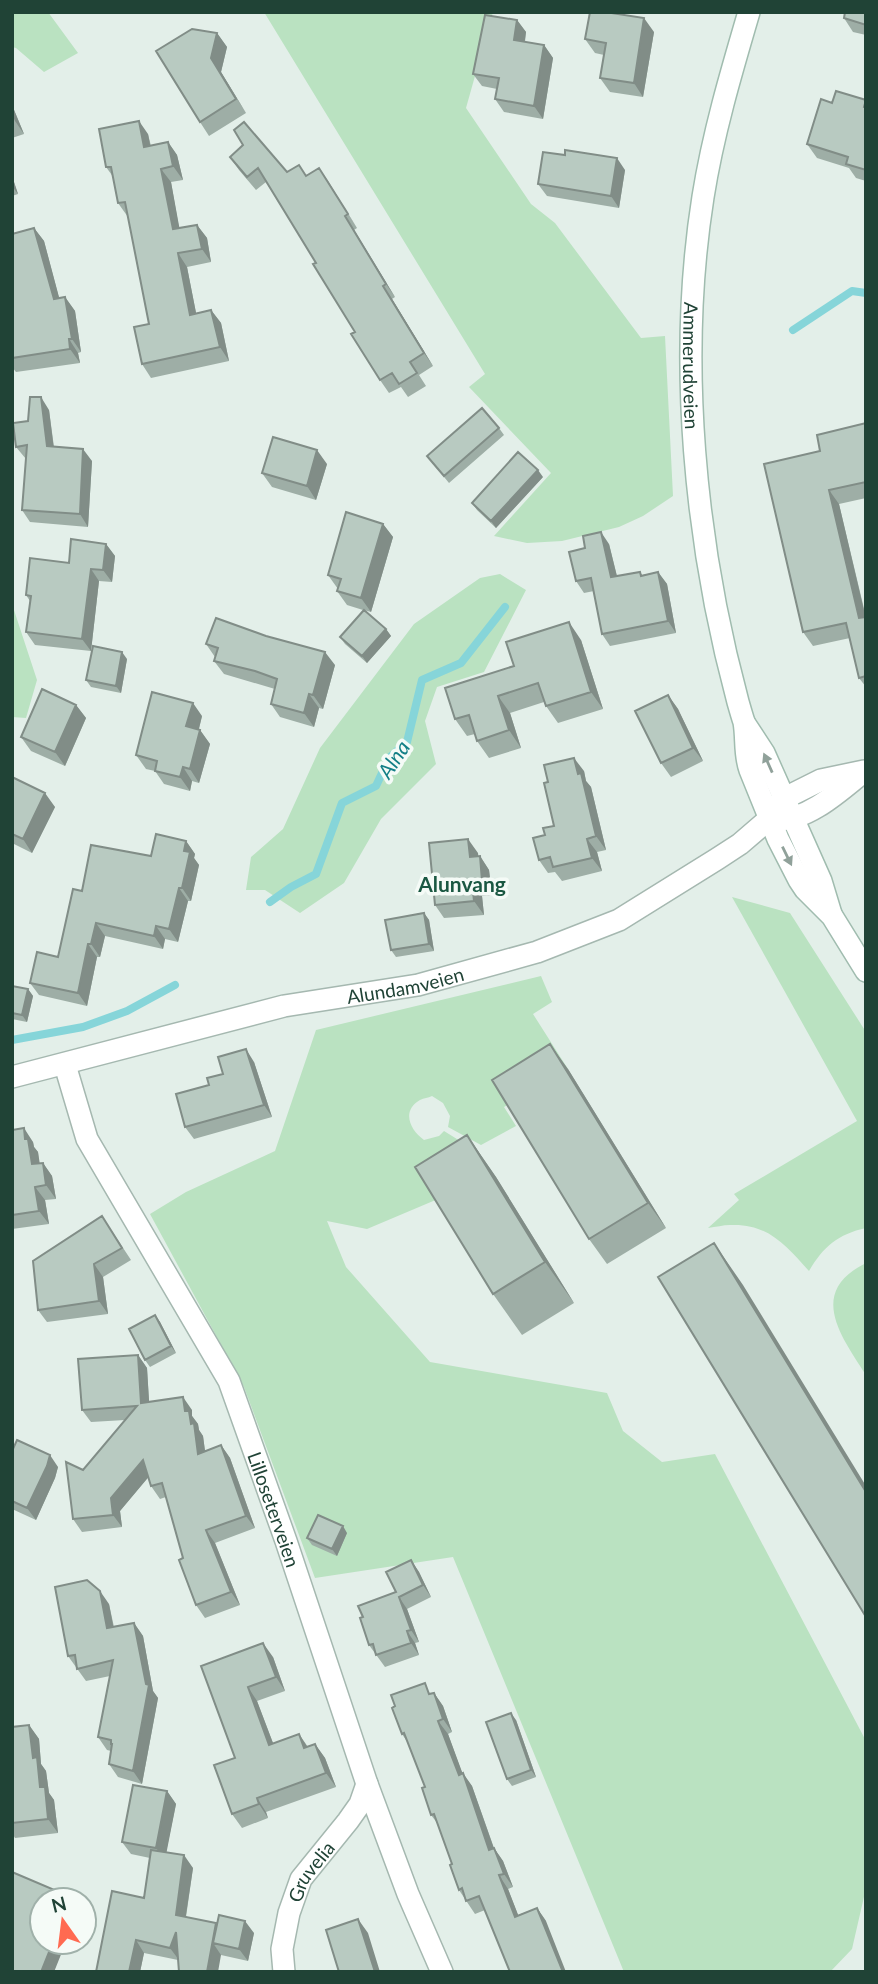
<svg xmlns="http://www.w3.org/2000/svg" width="878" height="1984" viewBox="0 0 878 1984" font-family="Lato,sans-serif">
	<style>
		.green { fill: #bae2c1 }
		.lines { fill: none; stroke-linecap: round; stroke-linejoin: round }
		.stream { stroke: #86d5d9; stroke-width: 8 }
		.street-casing { stroke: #a5b8b0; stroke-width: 24 }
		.secondary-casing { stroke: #a0bcaf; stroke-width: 24 }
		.street { stroke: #fff; stroke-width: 21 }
		.secondary { stroke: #fff; stroke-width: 21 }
		.wall { fill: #9eaea6 }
		.shaded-wall { fill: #818d87 }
		.building { fill: #b8cac1; stroke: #818d87; stroke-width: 2 }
		.oneway { fill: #90a19a }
		.labels { text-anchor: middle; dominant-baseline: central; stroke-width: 7; stroke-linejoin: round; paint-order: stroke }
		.street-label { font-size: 19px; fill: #204336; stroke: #f5fbf7 }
		.water-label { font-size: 21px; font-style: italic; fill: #137f86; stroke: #f5fbf7 }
		.neighbourhood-label { font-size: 21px; font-weight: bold; fill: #1a5842; stroke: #f5fbf7 }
	</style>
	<rect width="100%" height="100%" fill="#e3efe9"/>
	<path class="green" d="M12,12H48L78,53L44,72L16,48L12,47Z
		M264,12H493L466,108L531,204L555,223L641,338L665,336L673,496L643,516L619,527L562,541L527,543L494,536L551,473L469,387L485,374Z
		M500,574L526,590L484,672L437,687L425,721L436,764L381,819L344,883L300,913L265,890H246L251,857L283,829L320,748L414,624L480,578Z
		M12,604L37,680L26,718L12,717Z
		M732,897L790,913L866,1032V1228C838,1234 823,1247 809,1271C786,1246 768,1223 730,1225C723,1225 716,1227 708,1228L739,1200L734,1194L857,1121Z
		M541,976L552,1002L533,1014L568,1069L504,1107L516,1126L481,1145L448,1127L450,1116L443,1103L432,1096C428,1098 424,1098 420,1100C401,1111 410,1130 424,1140L439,1136L444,1131L473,1149L490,1177L367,1229L327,1221L346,1267L430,1362L607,1393L623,1431L662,1462L715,1454L866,1741V1888L852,1949L830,1972H624L453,1557L315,1578L244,1387L150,1214L186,1192L275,1151L316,1030Z
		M866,1263V1375C841,1336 807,1292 866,1263Z"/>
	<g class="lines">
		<path class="stream" d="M793,330L852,291L866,293
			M270,902L291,887L316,874L342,803L376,786L389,758L407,742L422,680L461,663L505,607
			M12,1040L83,1027L127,1011L175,985"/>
		<defs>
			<g id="street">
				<path d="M775,820C806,822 840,791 862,773"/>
				<path id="s1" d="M65,1065L87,1139L229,1381L286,1541L367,1784L408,1894L442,1972"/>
				<path id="s2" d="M12,1077L284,1006L418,985L537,952L619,920L717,859L740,844L769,819L774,808L783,799L821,780L864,771"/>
				<path id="s3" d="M284,1972L282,1949L289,1913L301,1879L348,1821L360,1804L367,1784"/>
			</g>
			<g id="secondary">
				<path id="s4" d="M749,12C731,73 713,134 703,197C677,361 695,543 738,702C740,709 742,716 744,722C747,738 744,754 750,770L778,839L799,880L805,889L832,916L866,971"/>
				<path d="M745,724L764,753L821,881L831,914"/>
			</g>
		</defs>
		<use href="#street" class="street-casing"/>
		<use href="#secondary" class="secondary-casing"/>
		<use href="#street" class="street"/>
		<use href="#secondary" class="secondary"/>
	</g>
	<path class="wall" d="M866,12V35L853,32L844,18Z
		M517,20L526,32L525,42L544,45L553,58L543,119L504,112L495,99L497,89L482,86L473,74Z
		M654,32L643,97L610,92L600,78L604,55L595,53L585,39Z
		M217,33L227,47L221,72L246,113L209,136L200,122Z
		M866,100V181L856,178L849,168L817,158L807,144L832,103Z
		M12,105L24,134L12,138Z
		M148,134L151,146L168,142L177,155L183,180L171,182L179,228L197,225L207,238L211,262L187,267L196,313L211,310L221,323L229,361L151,378L142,364L149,324L128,217L118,203L114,178L106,167Z
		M565,155L625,170L619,208L547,196L538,184Z
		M230,157L287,172L307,175L319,168L357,228L354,230L395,297L392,299L433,366L419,375L426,386L408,397L401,387L389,393L380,380L355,332L316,263L266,182L256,190L239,170Z
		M12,176L18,194L12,196Z
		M34,228L44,241L59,298L65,297L75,311L81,352L78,353L80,363L16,372L12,367V234Z
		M49,410L54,447L92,461L88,527L30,522L22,510L26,459L16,447L28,421Z
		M866,423V498L839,504L866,617V687L859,678L850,638L813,646L803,632L820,451Z
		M499,428L504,435L449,483L427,456Z
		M327,464L316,500L272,487L262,473Z
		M543,477L496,528L477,510L472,503Z
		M383,524L393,537L371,612L364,610L386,629L391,636L367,663L345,644L340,637L363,610L347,605L337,591L338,589L328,575Z
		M106,544L115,556L112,582L99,581L91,651L35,645L26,632L30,601L26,595L69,563Z
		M609,544L617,576L640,572L642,575L658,572L667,584L676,633L610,646L602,634L594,591L584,593L576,581Z
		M581,640L603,709L558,723L546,706L544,702L510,713L521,748L489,758L477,741L475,734L467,736L455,719L514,666Z
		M206,644L335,665L323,709L319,708L314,727L280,717L271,704L275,689L224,674L214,661L215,657Z
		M127,659L121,693L91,687L86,680Z
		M668,695L678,709L703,761L671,777L661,763Z
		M76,705L86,718L65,766L31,751L21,737Z
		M202,716L199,729L200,730L210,744L199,783L192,781L190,791L164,784L155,771L146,769L136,755Z
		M584,771L586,781L591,787L606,850L597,852L602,871L562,881L555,872L548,873L539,860L545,835L554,826Z
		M12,777L55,807L32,853L12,843Z
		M186,841L195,854L194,858L199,865L191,901H188L178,942L165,939L163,949L105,936L100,957H97L87,1006L39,995L30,983L58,957L82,891L151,856Z
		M478,853V857L480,856L489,870L492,895L482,896L484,915L444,918L435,905Z
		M424,913L429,920L434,951L396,957L391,950Z
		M12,986L28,989L33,996L27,1022L12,1019Z
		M254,1062L272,1117L194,1139L185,1127L209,1085L223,1074Z
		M568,1069L666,1228L607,1264L589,1239Z
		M12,1130L33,1142L34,1147L38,1152L39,1163H43L52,1176L56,1199L45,1200L49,1224L12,1229Z
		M467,1135L496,1177L574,1303L522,1335L493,1294Z
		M102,1216L131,1260L103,1277L108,1314L47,1322L38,1310Z
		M155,1315L160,1322L176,1353L150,1367L145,1360Z
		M138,1355L147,1368L149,1402L192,1410V1416L198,1424L199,1430L203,1436L205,1451L221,1445L230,1458L255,1528L215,1543L240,1605L205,1618L196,1605L166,1497L160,1499L151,1486L148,1477L120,1511L122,1527L82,1532L73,1519L83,1470L125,1420L91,1422L82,1410Z
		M12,1451L58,1467L55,1478L36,1520L12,1509Z
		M347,1533L337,1556L312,1545L307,1538Z
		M411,1560L419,1572L431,1597L407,1609L419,1642L415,1643L419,1655L385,1667L369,1645L363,1617L396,1592Z
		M109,1604L114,1627L134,1623L143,1636L153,1691L158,1698L142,1784L118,1777L109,1764L111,1751L107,1750L98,1737L110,1676L86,1681L68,1656Z
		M273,1657L285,1691L257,1701L273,1743L299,1734L308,1747L315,1744L325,1758L336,1787L266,1812L268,1818L242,1828L232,1814L235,1758L201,1666Z
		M432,1693H434L443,1706L452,1732L448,1734L462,1773L472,1786L494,1848L503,1861L513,1887L508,1889L518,1915L537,1908L546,1921L485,1910L475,1914L459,1890L452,1864L438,1824L431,1815L425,1787L408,1743L402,1734Z
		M516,1720L536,1777L512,1786L507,1779Z
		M29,1725L39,1739L41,1764L46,1771L49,1793L54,1800L58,1833L15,1838L12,1833V1727Z
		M167,1791L176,1804L166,1852L193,1868L186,1917L254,1933L248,1961L221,1955L178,1960L144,1953L140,1972H96L144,1898L150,1858L131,1854L122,1842Z"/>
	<path class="shaded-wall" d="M644,18L654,32L643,97L634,83Z
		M517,20L526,32L523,53L514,40Z
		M217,33L227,47L221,72L246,113L211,58Z
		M544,45L553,58L543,119L534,106Z
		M12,105L24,134L15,121L12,114Z
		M139,121L148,134L153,160L144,147Z
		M168,142L177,155L183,180L173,166Z
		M617,158L625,170L619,208L611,196Z
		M319,168L328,181L357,228L348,214Z
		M161,169L171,182L182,242L173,229Z
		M12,176L18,194L12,186Z
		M345,216L354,230L395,297L386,284Z
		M197,225L207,238L211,262L202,249Z
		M34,228L44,241L63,312L54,299Z
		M178,253L187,267L199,328L190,315Z
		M383,286L392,299L433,366L424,353Z
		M65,297L75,311L81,352L72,339Z
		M211,310L221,323L229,361L220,347Z
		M69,339L78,353L80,363L70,349Z
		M41,397L49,410L55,458L47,446Z
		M83,449L92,461L88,527L80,514Z
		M317,450L327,464L316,500L307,486Z
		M538,470L543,477L496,528L491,521Z
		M829,490L839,504L866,619L859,618Z
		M383,524L393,537L371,612L361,598Z
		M601,532L609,544L620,589L611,577Z
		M106,544L115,556L112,582L103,570Z
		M91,569L99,581L91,651L82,639Z
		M658,572L667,584L676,633L668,621Z
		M569,622L581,640L603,709L591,692Z
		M386,629L391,636L367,663L362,656Z
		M122,652L127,659L121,693L116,686Z
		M325,652L335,665L323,709L313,695Z
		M309,694L319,708L314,727L304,713Z
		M668,695L678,709L703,761L693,748Z
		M498,696L510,713L521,748L509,730Z
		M193,703L202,716L196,740L186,726Z
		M76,705L86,718L65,766L55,752Z
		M200,730L210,744L199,783L190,769Z
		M574,758L584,771L586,781L591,787L606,850L596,836Z
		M183,767L192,781L190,791L180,777Z
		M45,793L55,807L32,853L23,839Z
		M468,839L478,853L480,871L470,857Z
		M587,839L597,852L602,871L592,858Z
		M186,841L195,854L194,858L199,865L191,901L182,888L184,851Z
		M480,856L489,870L492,895L482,881Z
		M472,882L482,896L484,915L474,901Z
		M179,888L188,901L178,942L169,929Z
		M424,913L429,920L434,951L429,944Z
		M96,923L105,936L100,957L91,944Z
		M156,926L165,939L163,949L154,936Z
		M88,944L97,957L87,1006L78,993Z
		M28,989L33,996L27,1022L22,1015Z
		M550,1044L568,1069L666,1228L648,1203Z
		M246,1049L254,1062L272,1117L264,1105Z
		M24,1128L33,1142L34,1147L38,1152L42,1178L32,1164L25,1139Z
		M467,1135L496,1177L574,1303L545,1262Z
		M43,1163L52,1176L56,1199L46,1185Z
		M35,1187L45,1200L49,1224L39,1211Z
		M714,1243L743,1285L866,1486V1492Z
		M94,1264L103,1277L108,1314L99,1301Z
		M155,1315L160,1322L176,1353L171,1346Z
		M138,1355L147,1368L150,1416L141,1403Z
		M183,1397L192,1410V1416L198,1424L199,1430L203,1436L207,1466L198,1454L185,1411Z
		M221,1445L230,1458L255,1528L246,1516Z
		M50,1455L58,1467L55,1478L36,1520L27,1508Z
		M143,1460L152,1473L120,1511L122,1527L113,1515L111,1498Z
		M343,1526L347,1533L337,1556L332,1549Z
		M206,1530L215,1543L240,1605L231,1592Z
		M411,1560L419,1572L431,1597L423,1585Z
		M100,1591L109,1604L116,1641L107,1628Z
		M399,1597L407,1609L419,1642L411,1630Z
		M134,1623L143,1636L153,1691L158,1698L142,1784L133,1771L146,1684Z
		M407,1631L415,1643L419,1655L411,1643Z
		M263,1643L273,1657L285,1691L276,1677Z
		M248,1687L257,1701L279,1759L269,1745Z
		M434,1693L443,1706L452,1732L443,1719Z
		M511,1713L516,1720L536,1777L531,1770Z
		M438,1721L448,1734L468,1788L459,1775Z
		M29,1725L39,1739L41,1764L46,1771L49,1793L54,1800L58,1833L48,1819L33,1758Z
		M299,1734L308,1748H304Z
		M315,1744L325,1758L336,1787L326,1773Z
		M463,1773L472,1786L499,1863L489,1850Z
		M167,1791L176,1804L165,1860L156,1848Z
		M257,1798L266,1812L268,1818L259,1804Z
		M494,1848L503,1861L513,1887L504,1874Z
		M184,1855L193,1868L184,1928L176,1915Z
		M499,1875L508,1889L524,1930L515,1917Z
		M537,1908L546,1921L566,1972H563Z
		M358,1919L368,1933L380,1972H375Z
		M245,1921L254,1933L248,1961L239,1949Z
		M216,1923L213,1943L221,1955L218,1972H207Z
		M176,1932L179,1960L170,1948Z
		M136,1940L144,1953L140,1972H129Z
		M53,1942H66L54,1972H41Z"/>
	<path class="building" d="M590,12H605L644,18L634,83L600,78L606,43L585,39Z
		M845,12H866V25L844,18Z
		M485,15L517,20L514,40L544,45L534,106L495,99L499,78L473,74Z
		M192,29L217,33L211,58L236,99L200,122L156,51Z
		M836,91L866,100L864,107L866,108V170L846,164L848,157L807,144L821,99L832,103Z
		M139,121L144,147L168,142L173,166L161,169L173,229L197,225L202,249L178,253L190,315L211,310L220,347L142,364L134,327L149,324L125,202L118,203L111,167H106L99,129Z
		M244,122L287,172L299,165L306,176L319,168L348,214L345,216L386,284L383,286L424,353L410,362L417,373L399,384L392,373L380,380L351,334L355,332L313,264L316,263L258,168L247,177L230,157L243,145L234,130Z
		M565,150L617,158L611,196L538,184L543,152L565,155Z
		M34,228L54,299L65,297L72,339H69L70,349L12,358V234Z
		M30,397H41L47,446L83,449L80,514L22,510L27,445L16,447L13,423L28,421Z
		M482,408L499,428L444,476L427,456Z
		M866,423V482L829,490L859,618L866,617V676L859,678L846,623L803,632L764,464L820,451L817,435Z
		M273,437L317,450L307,486L262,473Z
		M518,452L538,470L491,521L472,503Z
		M346,512L383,524L361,598L337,591L341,579L328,575Z
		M601,532L611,577L640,572L641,576L658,572L668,621L602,634L591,578L576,581L569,552L585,548L583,536Z
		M71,539L106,544L103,570L91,569L82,639L26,632L31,596L26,595L30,558L69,563Z
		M364,610L386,629L362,656L340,637Z
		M216,618L266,636L325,652L313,695L309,694L304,713L271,704L277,679L255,671L214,661L218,648L206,644Z
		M569,622L591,692L546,706L538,683L498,696L509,730L477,741L469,715L455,719L445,688L514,666L506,642Z
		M93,646L122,652L116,686L86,680Z
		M42,689L76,705L55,752L21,737Z
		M152,692L193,703L186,726L200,730L190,769L183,767L180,777L155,771L157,761L136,755Z
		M668,695L693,748L661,763L635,711Z
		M574,758L578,774L581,773L596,836L587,839L592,858L553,867L550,857L539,860L533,838L545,835L543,828L554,826L544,783L548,782L544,765Z
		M12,777L45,793L23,839L12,834Z
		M156,834L186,841L184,851L190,852L182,888H179L169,929L156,926L154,936L96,923L91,944H88L78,993L30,983L37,952L58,957L73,889L82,891L91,845L151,856Z
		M468,839L470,857L480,856L482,881L472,882L474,901L435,905L429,843Z
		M424,913L429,944L391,950L385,920Z
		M12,986L28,989L22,1015L12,1013Z
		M550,1044L648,1203L589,1239L492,1080Z
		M246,1049L264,1105L185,1127L176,1094L209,1085L207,1078L223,1074L218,1057Z
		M24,1128L25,1139H28L32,1164L43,1163L46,1185L35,1187L39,1211L12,1215V1130Z
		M467,1135L545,1262L493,1294L415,1167Z
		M102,1216L122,1248L94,1264L99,1301L38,1310L33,1261Z
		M714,1243L866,1492V1617L658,1277Z
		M155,1315L171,1346L145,1360L129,1329Z
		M138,1355L141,1403L183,1397L185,1411H189L191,1424L194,1423L198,1454L221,1445L246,1516L206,1530L231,1592L196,1605L179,1560L183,1558L162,1483L151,1486L143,1460L111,1498L113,1515L73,1519L66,1462L83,1470L137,1406L82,1410L78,1359Z
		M17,1440L50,1455L47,1466L27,1508L12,1501V1451Z
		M318,1515L343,1526L332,1549L307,1538Z
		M411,1560L423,1585L399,1597L411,1630L407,1631L411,1643L376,1655L373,1644L369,1645L360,1618L363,1617L358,1606L396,1592L386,1572Z
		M87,1580L100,1591L107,1628L134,1623L146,1684L149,1685L133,1771L109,1764L112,1744H111V1740L98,1737L113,1660L77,1669L75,1655L68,1656L55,1587Z
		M263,1643L276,1677L248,1687L269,1745L299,1734L304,1748L315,1744L326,1773L257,1798L259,1804L232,1814L214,1765L235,1758L201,1666Z
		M425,1683L429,1694L434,1693L443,1719L438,1721L459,1775L463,1773L489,1850L494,1848L504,1874L499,1875L515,1917L537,1908L563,1972H510L479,1896L466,1901L462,1888L459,1890L450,1865L452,1864L434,1814L431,1815L422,1788L425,1787L404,1733L402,1734L392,1708L395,1706L391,1695Z
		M511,1713L531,1770L507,1779L486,1722Z
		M29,1725L33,1758L37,1757L40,1787H45L48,1819L12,1823V1727Z
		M133,1785L167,1791L156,1848L122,1842Z
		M151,1850L184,1855L176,1915L216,1923L207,1972H179L176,1932L170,1948L136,1940L129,1972H96L112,1891L144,1898Z
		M12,1872L71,1897L70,1900H42V1942H53L41,1972H12Z
		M219,1915L245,1921L239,1949L213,1943Z
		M358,1919L375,1972H339L326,1930Z"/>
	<defs><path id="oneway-solid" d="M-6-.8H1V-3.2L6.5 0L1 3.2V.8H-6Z" transform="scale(1.75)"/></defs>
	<g class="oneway">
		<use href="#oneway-solid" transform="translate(768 763) rotate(-114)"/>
		<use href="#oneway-solid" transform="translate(787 856) rotate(64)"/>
	</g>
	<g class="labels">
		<g class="street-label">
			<text stroke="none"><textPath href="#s4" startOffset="360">Ammerudveien</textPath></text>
			<text stroke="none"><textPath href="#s2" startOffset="404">Alundamveien</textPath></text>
			<text stroke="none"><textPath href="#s1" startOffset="494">Lilloseterveien</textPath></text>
			<text stroke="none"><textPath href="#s3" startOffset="107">Gruvelia</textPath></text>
		</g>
		<g class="water-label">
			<text transform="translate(393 759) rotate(-57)">Alna</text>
		</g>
		<g class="neighbourhood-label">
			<text x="462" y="883">Alunvang</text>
		</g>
	</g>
	<rect width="878" height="1984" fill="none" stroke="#204336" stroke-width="28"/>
	<g transform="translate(63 1921) rotate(346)"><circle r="33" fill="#f5fbf7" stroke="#a0b1aa" stroke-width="2"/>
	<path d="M0-5L12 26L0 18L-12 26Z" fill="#ff6a51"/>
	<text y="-10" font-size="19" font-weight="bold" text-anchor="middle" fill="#204336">N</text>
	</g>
</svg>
